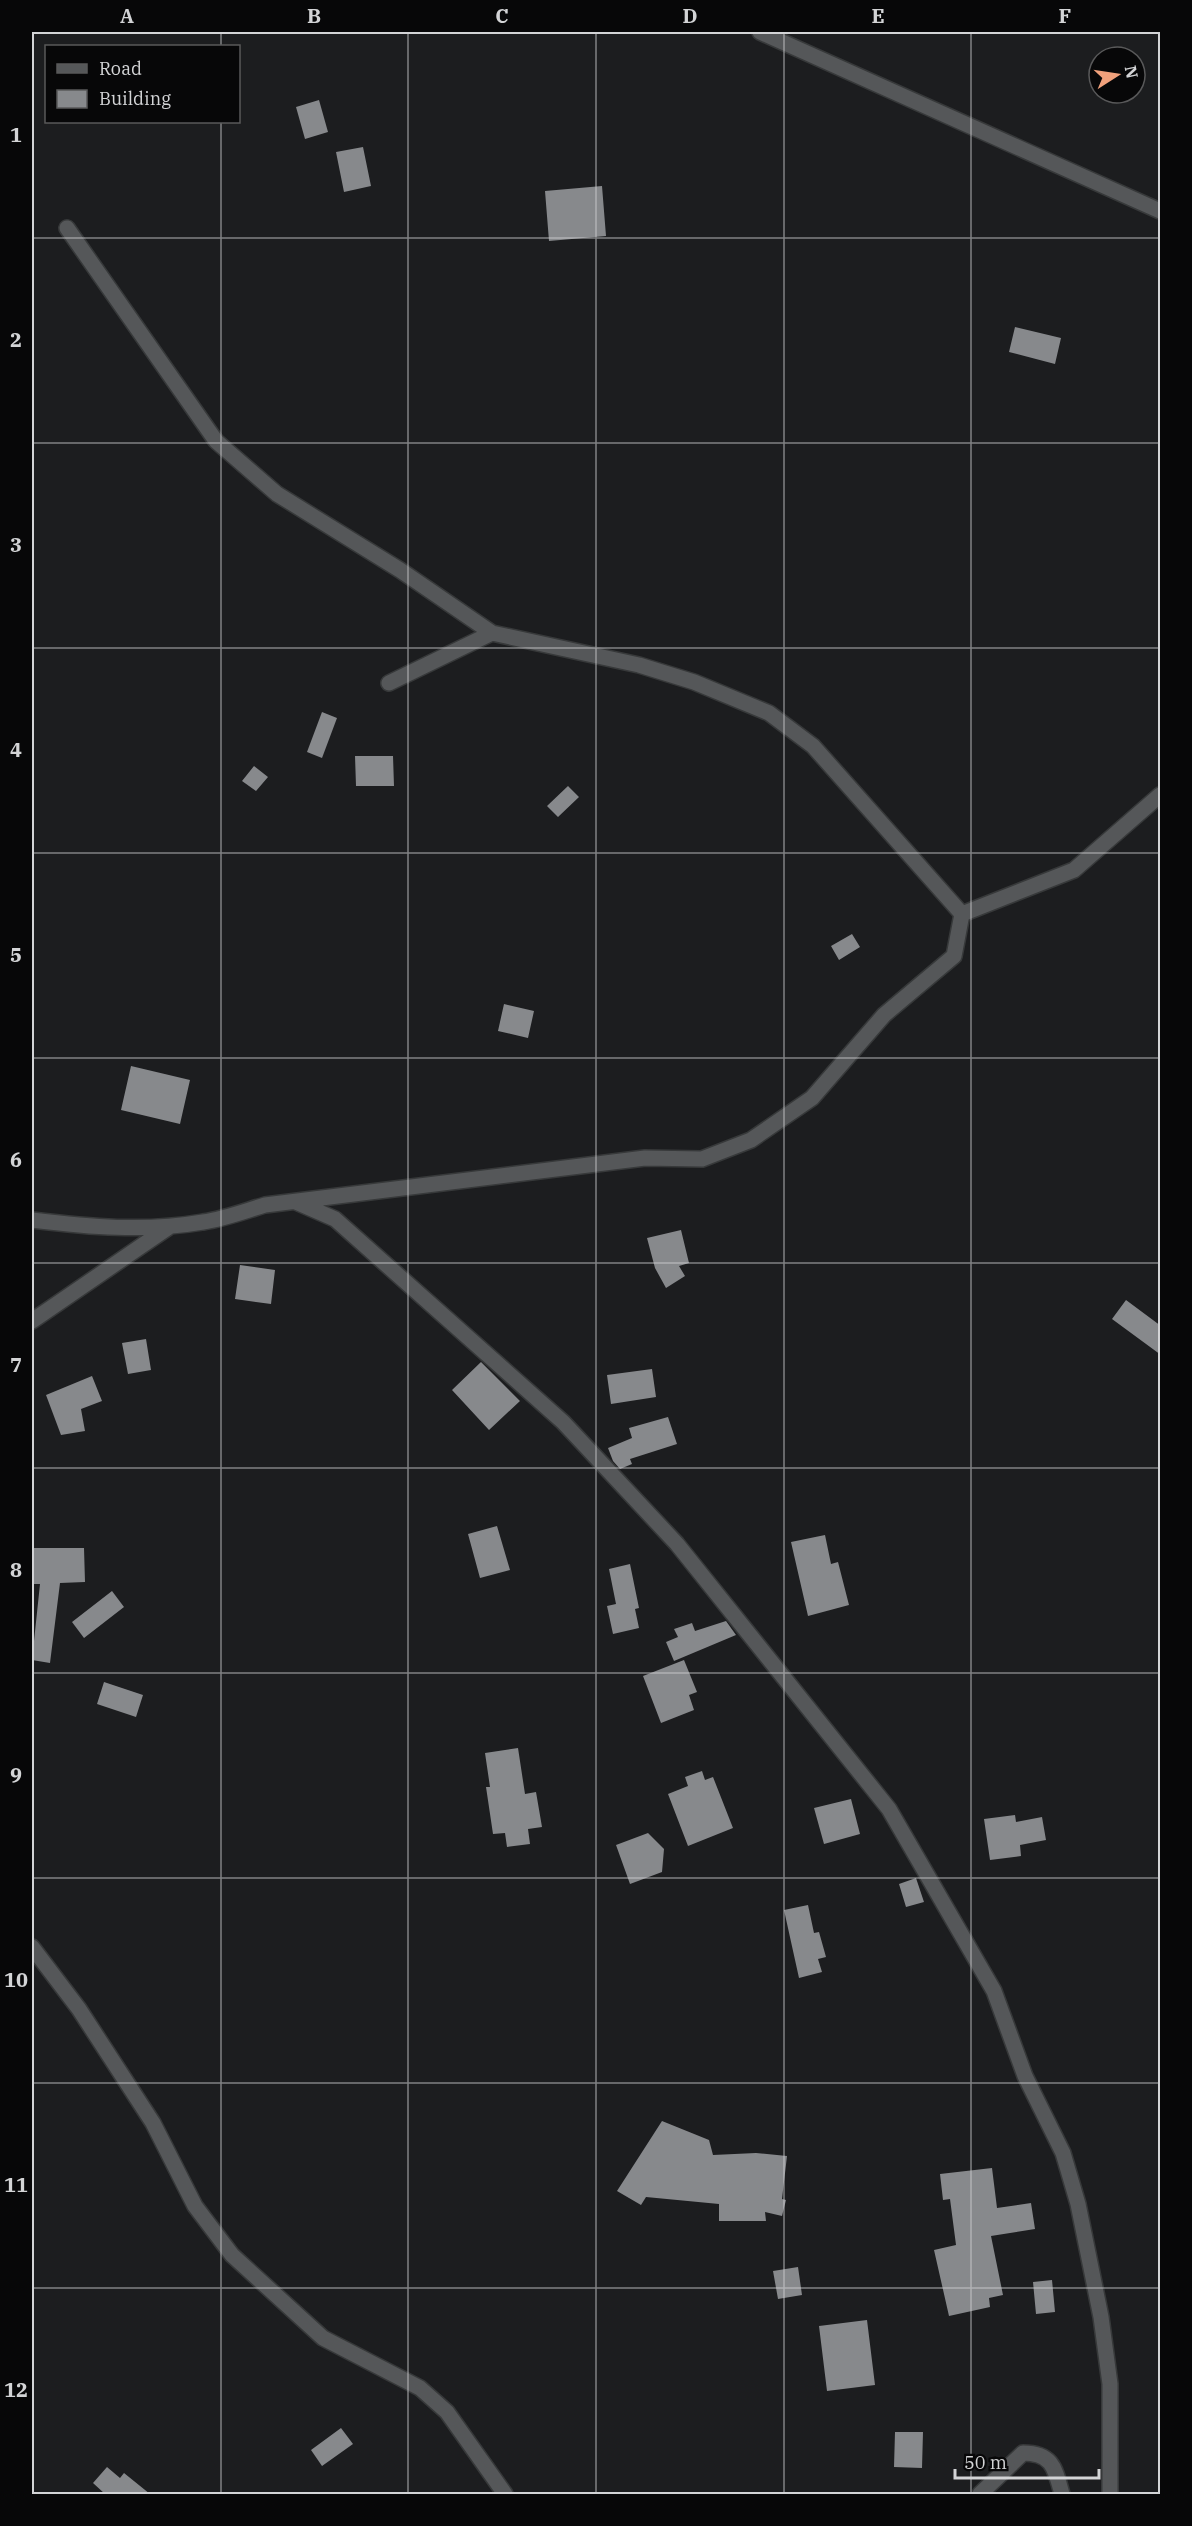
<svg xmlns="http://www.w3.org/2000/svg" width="1192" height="2526" viewBox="0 0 1192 2526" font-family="'IBM Plex Serif',serif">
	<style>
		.building { fill: #87898c }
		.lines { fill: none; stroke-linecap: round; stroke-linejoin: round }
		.minor-casing { stroke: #37393a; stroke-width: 18 }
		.minor { stroke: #555759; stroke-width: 15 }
		.grid { fill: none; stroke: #d3d4d6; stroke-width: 1.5; stroke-opacity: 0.55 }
		.neatline { fill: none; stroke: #d3d4d6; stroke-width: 2 }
		.grid-label { font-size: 20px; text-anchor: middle; font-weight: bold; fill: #d3d4d6 }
	</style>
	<rect width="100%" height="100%" fill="#1c1d1f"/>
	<path class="building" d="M319,100L328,132L305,139L296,107Z
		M363,147L371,186L344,192L336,152Z
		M602,186L606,236L549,241L545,191Z
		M1015,327L1061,338L1055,364L1009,352Z
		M322,712L337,718L322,758L307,752Z
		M355,756H393L394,786H356Z
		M254,766L268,777L256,791L242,781Z
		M568,786L579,797L558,817L547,806Z
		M852,934L860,947L839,960L831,946Z
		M504,1004L534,1011L528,1038L498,1031Z
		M131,1066L190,1080L180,1124L121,1110Z
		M681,1230L689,1263L679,1266L685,1276L666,1288L655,1268L647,1238Z
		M240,1265L275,1270L271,1304L235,1299Z
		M1126,1300L1161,1326V1355L1112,1319Z
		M146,1339L151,1370L128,1374L122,1343Z
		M481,1362L520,1401L489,1430L452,1390Z
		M652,1369L656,1397L611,1404L607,1375Z
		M92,1376L102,1401L81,1409L85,1431L61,1435L46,1395Z
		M668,1417L677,1444L630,1459L632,1464L620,1469L613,1461L608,1448L632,1438L629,1428Z
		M497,1526L510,1570L480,1578L468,1534Z
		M825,1535L831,1564L838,1562L849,1605L808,1616L791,1542Z
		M32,1548H84L85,1582L60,1583L50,1663L32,1660L40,1584H32Z
		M630,1564L639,1608L635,1609L639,1628L613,1634L607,1606L616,1604L609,1569Z
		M112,1591L124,1607L84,1638L72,1622Z
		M726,1621L736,1635L674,1661L666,1642L678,1637L674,1629L692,1623L695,1631Z
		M684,1660L697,1692L689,1695L694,1710L661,1723L643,1676Z
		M104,1682L143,1695L136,1717L97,1704Z
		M518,1748L525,1794L536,1792L542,1827L528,1829L530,1844L507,1847L505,1833L493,1834L486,1787H490L485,1753Z
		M702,1771L705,1780L713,1777L733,1828L688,1846L668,1794L688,1786L685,1777Z
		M851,1799L860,1834L824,1844L814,1808Z
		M1015,1815L1016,1822L1042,1817L1046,1840L1020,1845L1021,1856L990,1860L984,1819Z
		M648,1833L664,1849L662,1872L630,1884L616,1845Z
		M916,1878L924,1902L906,1907L899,1884Z
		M808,1905L814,1933L819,1932L826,1957L818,1959L822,1972L799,1978L784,1910Z
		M662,2121L709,2140L713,2155L756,2153L787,2156L782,2199L786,2200L782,2216L765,2212L766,2221H719V2204L646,2197L641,2205L617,2191Z
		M992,2168L997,2208L1031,2203L1035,2229L991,2236L1003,2295L989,2298L990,2307L949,2316L934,2250L956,2245L950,2199L943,2200L940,2174Z
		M798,2267L802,2295L778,2299L773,2271Z
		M1052,2280L1055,2312L1036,2314L1033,2282Z
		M867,2320L875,2385L827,2391L819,2326Z
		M341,2428L353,2444L322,2466L311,2450Z
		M895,2432H923L922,2468L894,2467Z
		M107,2467L120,2478L124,2473L150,2494H105L93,2483Z"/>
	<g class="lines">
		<defs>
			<path id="minor" d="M760,32L1160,211
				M67,228L216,441L277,494L400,570L492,633
				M389,683L492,633L639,665L694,682L769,713L813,746L962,914
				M296,1202L335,1219L563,1422L677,1544L889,1809L994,1991L1025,2076L1063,2153L1078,2204L1101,2317L1110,2384V2494
				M32,1220C89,1227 145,1232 203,1222C224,1219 245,1211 265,1205L645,1158L702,1159L751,1140L812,1098L884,1015L954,956L962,914L1074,870L1160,795
				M32,1321L169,1227
				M32,1947L79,2009L153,2123L195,2206L232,2255L323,2338L420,2388L447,2412L505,2494
				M980,2494L1023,2453C1053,2453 1055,2469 1062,2494"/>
		</defs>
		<use href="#minor" class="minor-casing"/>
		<use href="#minor" class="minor"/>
	</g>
	<path class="grid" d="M221,32V46M408,32V2494M596,32V2494M784,32V2494M971,32V2494M221,122V2494M32,238H1160M32,443H1160M32,648H1160M32,853H1160M32,1058H1160M32,1263H1160M32,1468H1160M32,1673H1160M32,1878H1160M32,2083H1160M32,2288H1160"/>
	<rect width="1192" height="2526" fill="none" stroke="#070708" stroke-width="66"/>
	<rect x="45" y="45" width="195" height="78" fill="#070708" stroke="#59595a" stroke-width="1.5"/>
	<rect x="57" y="64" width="30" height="9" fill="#555759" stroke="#59595a" stroke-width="1.5"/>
	<text x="99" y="75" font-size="18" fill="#d3d4d6">Road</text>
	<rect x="57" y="90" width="30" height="18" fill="#87898c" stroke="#59595a" stroke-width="1.5"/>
	<text x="99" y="105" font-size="18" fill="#d3d4d6">Building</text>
	<g transform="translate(1117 75) rotate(78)"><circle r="28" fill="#070708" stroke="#59595a" stroke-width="1.5"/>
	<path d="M0-4.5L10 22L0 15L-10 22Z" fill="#f1a17c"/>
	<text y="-9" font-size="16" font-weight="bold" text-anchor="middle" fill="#d3d4d6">N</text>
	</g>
	<path d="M955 2469v9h144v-9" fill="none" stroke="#d3d4d6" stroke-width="3"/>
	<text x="964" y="2469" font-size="18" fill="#d3d4d6" stroke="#070708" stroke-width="4.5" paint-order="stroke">50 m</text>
	<rect x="33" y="33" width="1126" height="2460" class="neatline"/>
	<g class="grid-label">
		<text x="127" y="23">A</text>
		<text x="314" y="23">B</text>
		<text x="502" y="23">C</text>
		<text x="690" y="23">D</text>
		<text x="878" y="23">E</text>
		<text x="1065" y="23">F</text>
		<text x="16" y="142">1</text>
		<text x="16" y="347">2</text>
		<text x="16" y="552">3</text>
		<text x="16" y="757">4</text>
		<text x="16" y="962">5</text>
		<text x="16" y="1167">6</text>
		<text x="16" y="1372">7</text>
		<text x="16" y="1577">8</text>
		<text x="16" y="1782">9</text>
		<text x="16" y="1987">10</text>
		<text x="16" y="2192">11</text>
		<text x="16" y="2397">12</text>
	</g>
</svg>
